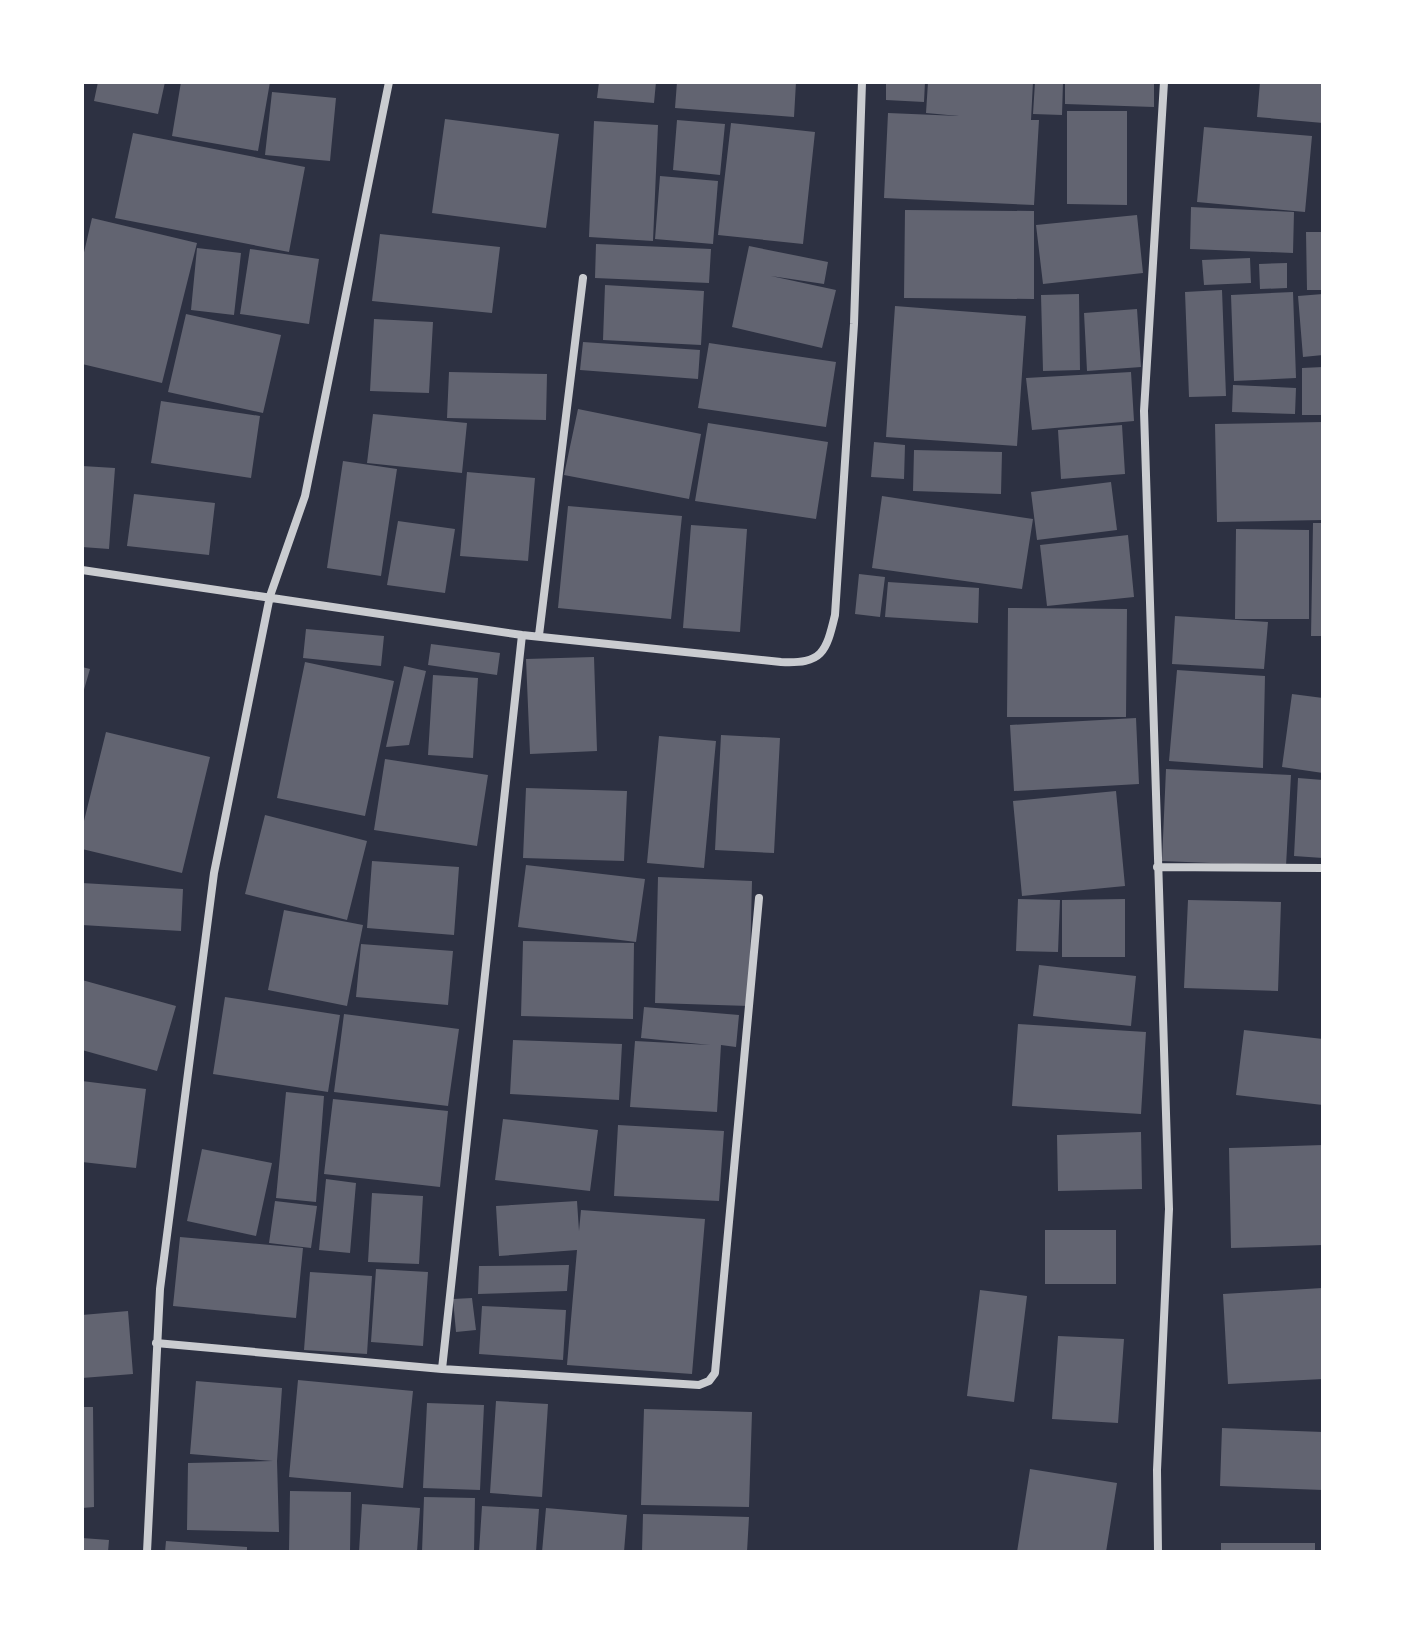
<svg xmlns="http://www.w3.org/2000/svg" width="1405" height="1634" viewBox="0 0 1405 1634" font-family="'DM Sans',sans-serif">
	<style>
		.building { fill: #626471 }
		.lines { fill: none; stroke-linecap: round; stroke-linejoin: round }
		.minor { stroke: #caccd0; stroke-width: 8 }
	</style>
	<rect width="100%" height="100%" fill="#2d3142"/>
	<path class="building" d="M98,82H165L158,114L94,101Z
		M181,82H270L258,151L172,136Z
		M599,82H656L654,103L597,98Z
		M677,82H796L794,117L675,108Z
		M886,82H925L924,102L886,100Z
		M928,82H1033L1031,120H1039L1034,205L884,198L888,113L959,116L926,113Z
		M1035,82H1063L1062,115L1033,114Z
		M1065,82H1154V107L1065,104Z
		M1260,82H1323V123L1257,117Z
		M272,92L336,98L330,161L265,155Z
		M1067,111H1127V205L1067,204Z
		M445,119L559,134L546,228L432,213Z
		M677,120L725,124L720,175L673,170Z
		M594,121L658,125L653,241L589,237Z
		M731,123L815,132L803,244L718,235Z
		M1204,127L1312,136L1305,212L1197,202Z
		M133,133L305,167L289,252L115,218Z
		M660,176L718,181L713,244L655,239Z
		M1191,207L1294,212L1293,253L1190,249Z
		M905,210L1034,211V299L904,298Z
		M1137,215L1143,273L1043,284L1036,225Z
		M92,218L197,243L162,383L82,364V261Z
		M1306,232H1323V290H1307Z
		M380,234L500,247L492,313L372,301Z
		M596,244L711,249L709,283L595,278Z
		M749,246L828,262L824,284L771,276L836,290L822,348L732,327Z
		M197,248L241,253L234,315L191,310Z
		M250,249L319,259L309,324L240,314Z
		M1250,258L1251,283L1204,285L1202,260Z
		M1287,263V288L1260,289L1259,264Z
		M605,285L704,291L701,345L603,340Z
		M1222,290L1226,396L1189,397L1185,292Z
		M1293,292L1296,378L1234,381L1231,295Z
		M1079,294L1080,370L1043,371L1041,295Z
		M1323,294V355L1303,357L1298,296Z
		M895,306L1026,316L1017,446L886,437Z
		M1137,309L1141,367L1087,371L1084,313Z
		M186,314L281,335L263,413L168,392Z
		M374,319L433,322L429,393L370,391Z
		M583,342L700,350L698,379L580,370Z
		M709,343L836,362L826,427L698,408Z
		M1323,367V415H1302V368Z
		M449,372L547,374L546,420L447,418Z
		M1131,372L1134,421L1032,430L1026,378Z
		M1233,385L1296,388L1295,414L1232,412Z
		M161,401L260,416L251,478L151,463Z
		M578,409L701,434L689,499L564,475Z
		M373,414L467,423L462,473L367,463Z
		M1323,422V520L1217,522L1215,424Z
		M708,423L828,442L816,519L695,501Z
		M1122,425L1125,474L1061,479L1058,430Z
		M874,442L905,445L904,479L871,477Z
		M914,450L1002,452L1001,494L913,491Z
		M343,461L397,469L381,576L327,568Z
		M82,466L115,468L109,549L82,547Z
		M467,472L535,478L528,561L460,556Z
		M1111,482L1117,530L1037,540L1031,492Z
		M134,494L215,503L209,555L127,546Z
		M882,496L1033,519L1022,589L872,568Z
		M568,506L682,516L671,619L558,608Z
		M398,521L455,529L445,593L387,585Z
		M1313,523H1323V636H1311Z
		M691,525L747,529L740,632L683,628Z
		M1236,529L1309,530V619H1235Z
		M1128,535L1134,597L1047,606L1040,545Z
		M859,574L885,577L880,617L855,614Z
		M888,582L979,588L978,623L885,617Z
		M1008,608L1127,609L1126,717H1007Z
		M1175,616L1268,622L1264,669L1172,664Z
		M306,629L384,636L381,666L303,658Z
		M431,644L500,653L497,675L428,665Z
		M594,657L597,751L530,754L526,659Z
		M305,662L394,681L365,816L277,798Z
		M404,666L426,671L409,745L386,747Z
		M82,667L90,669L83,693H82Z
		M1177,670L1265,676L1263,768L1169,761Z
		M433,675L478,678L473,758L428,755Z
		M1292,694L1323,698V773L1282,767Z
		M1136,718L1139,784L1014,791L1010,725Z
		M106,732L210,757L182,873L82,849V829Z
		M721,735L780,738L774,853L715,850Z
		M659,736L716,741L704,868L647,863Z
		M385,759L488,775L477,846L374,830Z
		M1166,769L1291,775L1286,866L1162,861Z
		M1298,778L1323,780V858L1294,856Z
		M526,788L627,791L624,861L523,858Z
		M1116,791L1125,886L1022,896L1013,801Z
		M265,815L367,841L347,920L245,894Z
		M372,861L459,867L454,935L367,928Z
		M526,865L645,879L636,942L518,927Z
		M658,877L752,881L749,1006L655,1003Z
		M82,883L183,889L181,931L82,925Z
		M1018,899L1060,900L1058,952L1016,951Z
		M1125,899V957H1062V900Z
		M1188,900L1281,902L1278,991L1184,988Z
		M284,910L363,925L347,1006L268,990Z
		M523,941L634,943L633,1019L521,1016Z
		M361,944L453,951L448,1005L356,997Z
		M1039,965L1136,976L1131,1026L1033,1016Z
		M82,980L176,1006L157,1071L82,1050Z
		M225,997L340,1015L328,1092L213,1074Z
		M644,1007L739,1015L736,1047L721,1045L717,1112L630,1107L635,1041L710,1045L641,1038Z
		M344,1014L459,1029L448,1106L334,1092Z
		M1018,1024L1146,1032L1141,1114L1012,1106Z
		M1244,1030L1323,1039V1105L1236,1095Z
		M513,1040L622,1044L619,1100L510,1094Z
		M82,1081L146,1089L136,1168L82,1162Z
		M286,1092L324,1096L316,1202L276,1198Z
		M333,1099L448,1111L440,1187L324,1174Z
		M503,1119L598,1130L590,1191L495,1180Z
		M618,1125L724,1131L719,1201L614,1196Z
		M1141,1132L1142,1189L1058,1191L1057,1135Z
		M1323,1145V1245L1231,1248L1229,1148Z
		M202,1149L272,1163L256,1236L187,1221Z
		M326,1179L356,1183L350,1253L319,1250Z
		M372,1193L423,1196L419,1264L368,1262Z
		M275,1201L317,1206L311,1248L269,1243Z
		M577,1201L579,1231L581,1210L705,1219L692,1374L567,1365L577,1250L499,1256L496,1206Z
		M1045,1230H1116V1284H1045Z
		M180,1237L303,1248L296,1318L173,1306Z
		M569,1265L567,1291L478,1294L479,1266Z
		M376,1269L428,1272L423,1346L371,1342Z
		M310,1272L372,1276L367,1354L304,1350Z
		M1322,1288L1323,1379L1228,1384L1223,1294Z
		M980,1290L1027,1296L1014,1402L967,1396Z
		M472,1298L476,1330L456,1332L453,1299Z
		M482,1306L566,1310L563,1360L479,1354Z
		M128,1311L133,1374L82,1378V1315Z
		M1058,1336L1124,1339L1118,1423L1052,1419Z
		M298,1380L413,1391L403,1488L289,1477Z
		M196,1381L282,1388L277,1461L279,1532L187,1530L188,1463L273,1461L190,1454Z
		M496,1401L548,1404L542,1497L490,1493Z
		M427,1403L484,1405L480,1490L423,1488Z
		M82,1407H93L94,1507L82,1508Z
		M644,1409L752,1412L749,1507L641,1505Z
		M1222,1428L1323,1432V1490L1220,1486Z
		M1030,1469L1117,1483L1106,1552H1017Z
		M290,1491L351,1492L350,1552H289Z
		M424,1497L475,1498L474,1552H422Z
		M362,1504L420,1508L417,1552H359Z
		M482,1506L539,1509L536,1552H479Z
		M546,1508L627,1515L624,1552H542Z
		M643,1514L749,1517L747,1552H642Z
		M82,1538L109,1540L108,1552H82Z
		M166,1541L247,1547V1552H165Z
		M1221,1543H1315V1552H1221Z"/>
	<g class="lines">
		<path class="minor" d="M82,570L522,635L781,662C822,664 826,653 835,615L854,324L862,82
			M522,635L442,1369L699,1385L709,1381L715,1373L759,898
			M539,635L583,278
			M1157,867L1323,868
			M156,1343L442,1369
			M147,1552L160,1289L214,873L270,596L305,496L389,82
			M1158,1552L1157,1470L1169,1209L1144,411L1164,82"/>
	</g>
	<rect width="1405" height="1634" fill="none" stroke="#ffffff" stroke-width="168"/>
</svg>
